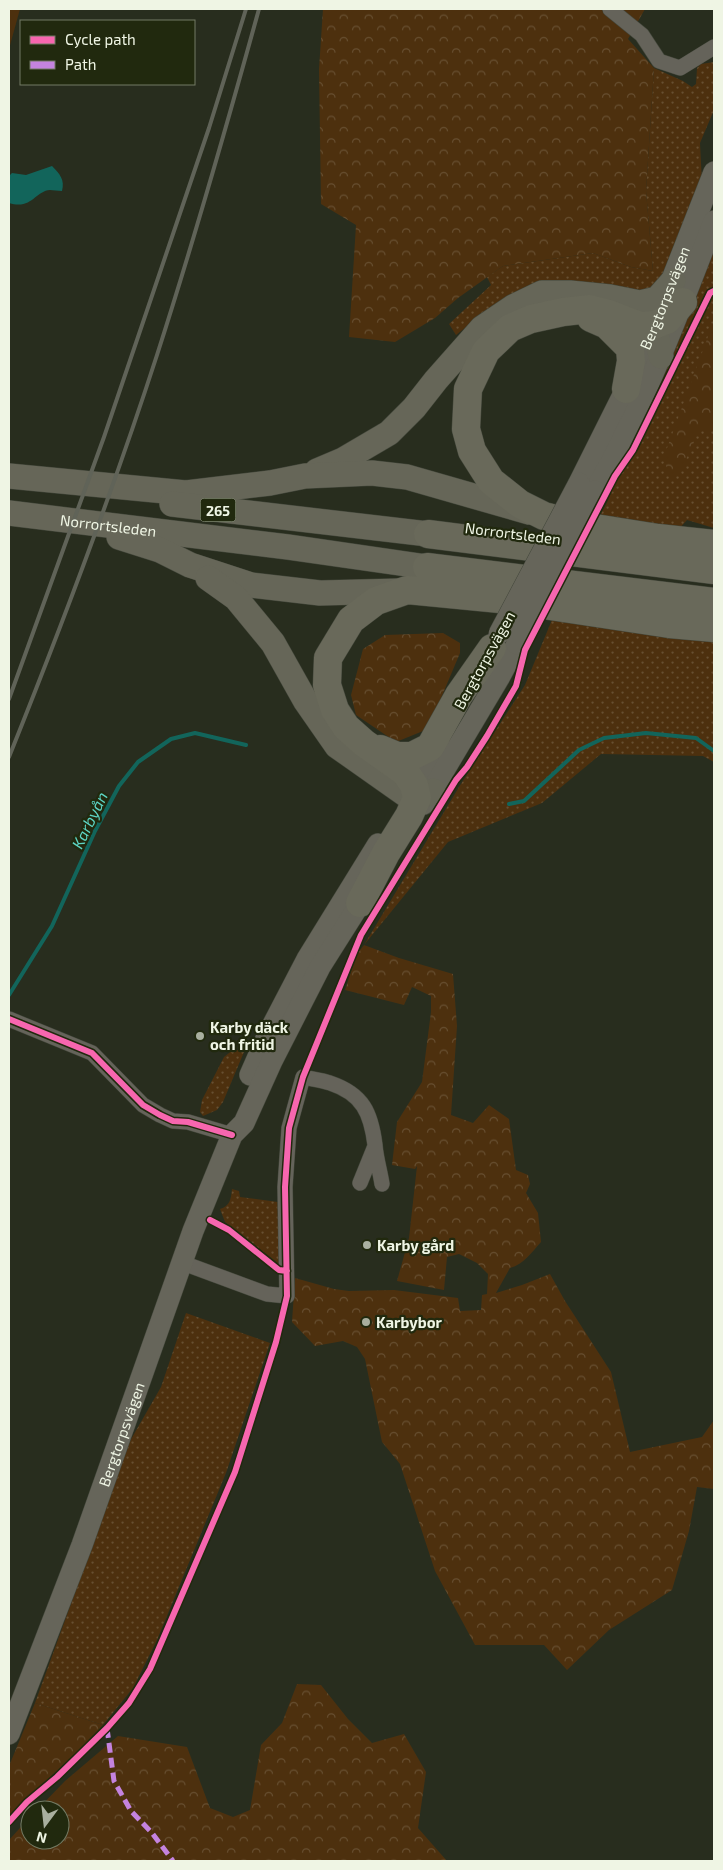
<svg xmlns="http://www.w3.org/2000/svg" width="723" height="1870" viewBox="0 0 723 1870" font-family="'Exo 2',sans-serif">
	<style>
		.grass { fill: url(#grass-dots) }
		.forest { fill: url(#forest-crowns) }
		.pitch { fill: #4d300e }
		.water { fill: #12655b }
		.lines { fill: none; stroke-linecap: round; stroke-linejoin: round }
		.stream { stroke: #12655b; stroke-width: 4 }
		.minor-casing { stroke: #43473b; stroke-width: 16 }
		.secondary-casing { stroke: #43473b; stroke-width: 22 }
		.trunk-casing { stroke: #43473b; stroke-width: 26 }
		.motorway-casing { stroke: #43473b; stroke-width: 29 }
		.minor { stroke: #65635a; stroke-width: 15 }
		.secondary { stroke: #66655a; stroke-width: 21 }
		.trunk { stroke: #666658; stroke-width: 25 }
		.motorway { stroke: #69695a; stroke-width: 28 }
		.rail { stroke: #606358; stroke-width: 4 }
		.secondary-bridge-casing { stroke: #43473b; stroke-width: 22; stroke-linecap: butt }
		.secondary-bridge { stroke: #66655a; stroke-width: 21 }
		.quiet { stroke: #c483df; stroke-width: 5; stroke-dasharray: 10 5; stroke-linecap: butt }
		.cycleway-casing { stroke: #21290e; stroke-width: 9 }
		.cycleway { stroke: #f766af; stroke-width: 6 }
		.poi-dot { fill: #a9af9f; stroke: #21290e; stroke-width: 2 }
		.labels { text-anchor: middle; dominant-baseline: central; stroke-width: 4.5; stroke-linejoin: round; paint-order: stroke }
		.shield { fill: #21290e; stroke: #b1b8a4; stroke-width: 1 }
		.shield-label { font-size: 14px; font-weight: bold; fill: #eff5e4 }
		.street-label { font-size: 15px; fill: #eff5e4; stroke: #21290e }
		.poi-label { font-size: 15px; font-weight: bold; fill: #eff5e4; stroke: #21290e; text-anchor: start }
		.water-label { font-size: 16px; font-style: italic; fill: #5dd5c5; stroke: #21290e }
	</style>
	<defs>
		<pattern id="grass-dots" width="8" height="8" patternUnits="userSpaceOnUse" patternTransform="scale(1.25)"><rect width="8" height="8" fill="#4d300e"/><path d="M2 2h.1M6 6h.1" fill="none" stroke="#674f31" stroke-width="1.8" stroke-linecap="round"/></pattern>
		<pattern id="forest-crowns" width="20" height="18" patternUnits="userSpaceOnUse" patternTransform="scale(1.25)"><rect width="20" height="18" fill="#4d300e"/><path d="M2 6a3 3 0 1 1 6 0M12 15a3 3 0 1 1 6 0" fill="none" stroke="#674f31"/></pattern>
	</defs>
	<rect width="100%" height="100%" fill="#282d1e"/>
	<path class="grass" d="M714,62V110L700,143L702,183L666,273L654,292L490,308L456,335L449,324L491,285L487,277L503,266L593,253L631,267L653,271L646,191L654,68L683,81L692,87L696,84L697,68L701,64Z
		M714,237V528L687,520L679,529L595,524C606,505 615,491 615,469Z
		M554,615L714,640V762L703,756L601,754L542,803L448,842L364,945L459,787L525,685Z
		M234,1049L244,1052L223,1102L217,1110L203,1116L200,1112L202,1100L224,1057Z
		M232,1189L239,1191L240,1197L278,1202L279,1264L225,1222L220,1209C230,1206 231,1199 232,1189Z
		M186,1313L270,1343L226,1473L157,1640L133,1688L103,1725L35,1703L130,1441L161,1387Z"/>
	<path class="forest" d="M323,9H645L628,39L654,68L646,191L653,271L631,267L593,253L503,266L458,298L435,318L395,342L349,337L356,225L321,204L319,69Z
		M714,320V429L698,430L680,474L666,476V451Z
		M443,633L460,643V653L428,729L396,742L356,715L351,695L363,649L385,635Z
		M364,945L399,958L453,974L457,1026L451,1115L473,1123L489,1105L509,1119L516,1170L528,1175L530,1184L526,1193L538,1213L541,1242C532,1252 524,1264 510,1268L496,1293L522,1285L550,1274L565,1301L611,1372L630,1452L702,1437L714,1420V1489L697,1487L689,1531L672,1590L609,1630L567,1670L544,1645H475L435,1571L400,1464L382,1442L365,1359L357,1347L343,1341L315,1346L292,1322L295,1278L334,1289L349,1291L394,1290L458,1298L460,1311L481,1310L482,1295L487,1294L488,1274L477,1263L459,1254L447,1257L444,1290L397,1281L409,1238L417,1166L415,1169L392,1165L397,1122L422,1082L431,1012V996L412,987L404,1005L345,990L357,954Z
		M297,1684L321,1685L348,1719L372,1743L404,1734L426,1772L418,1828L447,1861H9V1840L30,1817V1840H60V1810H37L65,1781L118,1736L187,1747L210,1808L233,1817L250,1810L261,1745L282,1723Z
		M35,1703L103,1725L76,1753L9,1815V1766Z"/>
	<path class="pitch" d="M9,9H20L9,49Z"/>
	<path class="water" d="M52,166C60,174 65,180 62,191C58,191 53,190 50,190C35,191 32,210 9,203V176L12,173L26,175Z"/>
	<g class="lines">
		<path class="stream" d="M509,804L524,801L579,750L604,738L646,733L696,738L714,751
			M9,995L52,926L95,831L119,786L138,762L171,739L195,733L246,745"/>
		<defs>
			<path id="minor" d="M610,9L642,35L659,61L680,68L714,47
				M9,1019L92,1053L143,1105L160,1115L173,1121L188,1122L232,1135
				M360,1183L375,1146
				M183,1263L267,1294L287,1296L285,1187L289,1128L303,1077C312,1079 322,1080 330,1083C363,1094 371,1113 375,1145C376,1158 380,1171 382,1184"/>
			<g id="secondary">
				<path id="s1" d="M579,483L626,389L654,325L714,172"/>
				<path d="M595,491C644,405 679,313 714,221"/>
				<path d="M407,797L439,741"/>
				<path d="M424,804L499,678L517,644"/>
				<path d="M250,1075L268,1034L307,959L378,844"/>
				<path id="s2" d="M9,1734L82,1545L193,1231L232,1135L244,1123L272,1061L320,967L368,891"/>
			</g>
			<g id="trunk">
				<path d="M639,311L654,325L661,356"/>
				<path d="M317,471L343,460L389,433L414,408L436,380L482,328L513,307L542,293H570L610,297L640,303L657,299L673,281"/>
				<path d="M9,476L186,493L270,483L305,476L372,473L407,477L529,512"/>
				<path d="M172,504L428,534"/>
				<path id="s3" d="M9,513L288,547L427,567"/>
				<path d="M119,537L160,550L190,565L251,585L320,593L400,591"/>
				<path d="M208,578L236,598L273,643L305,700L337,746L408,796L417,798L433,791"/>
			</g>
			<path id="motorway" d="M683,302L667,320L654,325L640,326L609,314L590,309L563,312L531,319L510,328L486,351L468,389L466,429L472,451L491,481L520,504L544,516L589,527L658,538L714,544
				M591,318L607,325L630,348L631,361L626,389
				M428,534L714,570
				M427,567L714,602
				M380,749L397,756H412L430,747L459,695L492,648
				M360,903L386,853L409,816L417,798L414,785L405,772L364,743L346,727L335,710L327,685L328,658L351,620L376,601L407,590L510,600L669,624L714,628"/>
		</defs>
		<use href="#minor" class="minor-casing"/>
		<use href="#secondary" class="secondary-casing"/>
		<use href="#trunk" class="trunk-casing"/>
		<use href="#motorway" class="motorway-casing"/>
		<use href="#minor" class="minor"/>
		<use href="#secondary" class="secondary"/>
		<use href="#trunk" class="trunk"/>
		<use href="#motorway" class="motorway"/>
		<path class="rail" d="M9,699L104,437L209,128L246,9
			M9,757C62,625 113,491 157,355C194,240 227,125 259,9"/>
		<defs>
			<path id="secondary-bridge" d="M499,634L579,483
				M517,644L595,491"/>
		</defs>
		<use href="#secondary-bridge" class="secondary-bridge-casing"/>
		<use href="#secondary-bridge" class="secondary-bridge"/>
		<path class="quiet" d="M107,1728L114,1781L131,1811L152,1833L173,1861"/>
		<defs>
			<path id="cycleway" d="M9,1019L92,1053L143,1105L160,1115L173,1121L188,1122L232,1135
				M210,1220L229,1230L279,1270L287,1271
				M9,1822L27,1802L57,1777L107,1728L129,1703L150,1669L235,1472L276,1342L287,1296L285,1187L289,1128L303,1077L361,935L456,780L467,767L487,736L516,686L525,650L615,476L633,450L710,293L714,291"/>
		</defs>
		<use href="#cycleway" class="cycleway-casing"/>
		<use href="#cycleway" class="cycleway"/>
	</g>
	<g class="poi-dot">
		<circle cx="200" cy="1036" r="5"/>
		<circle cx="367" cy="1245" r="5"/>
		<circle cx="366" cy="1322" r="5"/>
	</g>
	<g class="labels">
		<rect class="shield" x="200.5" y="498.5" width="35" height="23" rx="4"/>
		<g class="shield-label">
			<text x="218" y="510">265</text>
		</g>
		<g class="street-label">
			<text stroke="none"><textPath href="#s1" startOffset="204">Bergtorpsvägen</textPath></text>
			<text stroke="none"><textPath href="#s3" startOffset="100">Norrortsleden</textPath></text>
			<text transform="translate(513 533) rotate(7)">Norrortsleden</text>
			<text transform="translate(484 660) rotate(-61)">Bergtorpsvägen</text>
			<text stroke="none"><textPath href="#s2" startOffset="320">Bergtorpsvägen</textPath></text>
		</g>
		<g class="poi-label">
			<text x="210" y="1027">Karby däck<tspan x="210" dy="17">och fritid</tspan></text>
			<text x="377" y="1245">Karby gård</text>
			<text x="376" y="1322">Karbybor</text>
		</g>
		<g class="water-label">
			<text transform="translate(89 820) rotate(-64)">Karbyån</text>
		</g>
	</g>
	<rect width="723" height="1870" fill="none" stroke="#eff5e4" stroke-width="20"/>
	<rect x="20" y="20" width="175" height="65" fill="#21290e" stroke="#737b64"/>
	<rect x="30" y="36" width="25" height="8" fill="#f766af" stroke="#737b64"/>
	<text x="65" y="45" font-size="15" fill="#eff5e4">Cycle path</text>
	<rect x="30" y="61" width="25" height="8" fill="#c483df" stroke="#737b64"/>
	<text x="65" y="70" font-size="15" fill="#eff5e4">Path</text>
	<g transform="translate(45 1825) rotate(195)"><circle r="24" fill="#21290e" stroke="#737b64"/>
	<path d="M0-4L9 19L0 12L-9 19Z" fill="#a9af9f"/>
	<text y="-8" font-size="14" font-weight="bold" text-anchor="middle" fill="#eff5e4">N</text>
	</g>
</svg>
